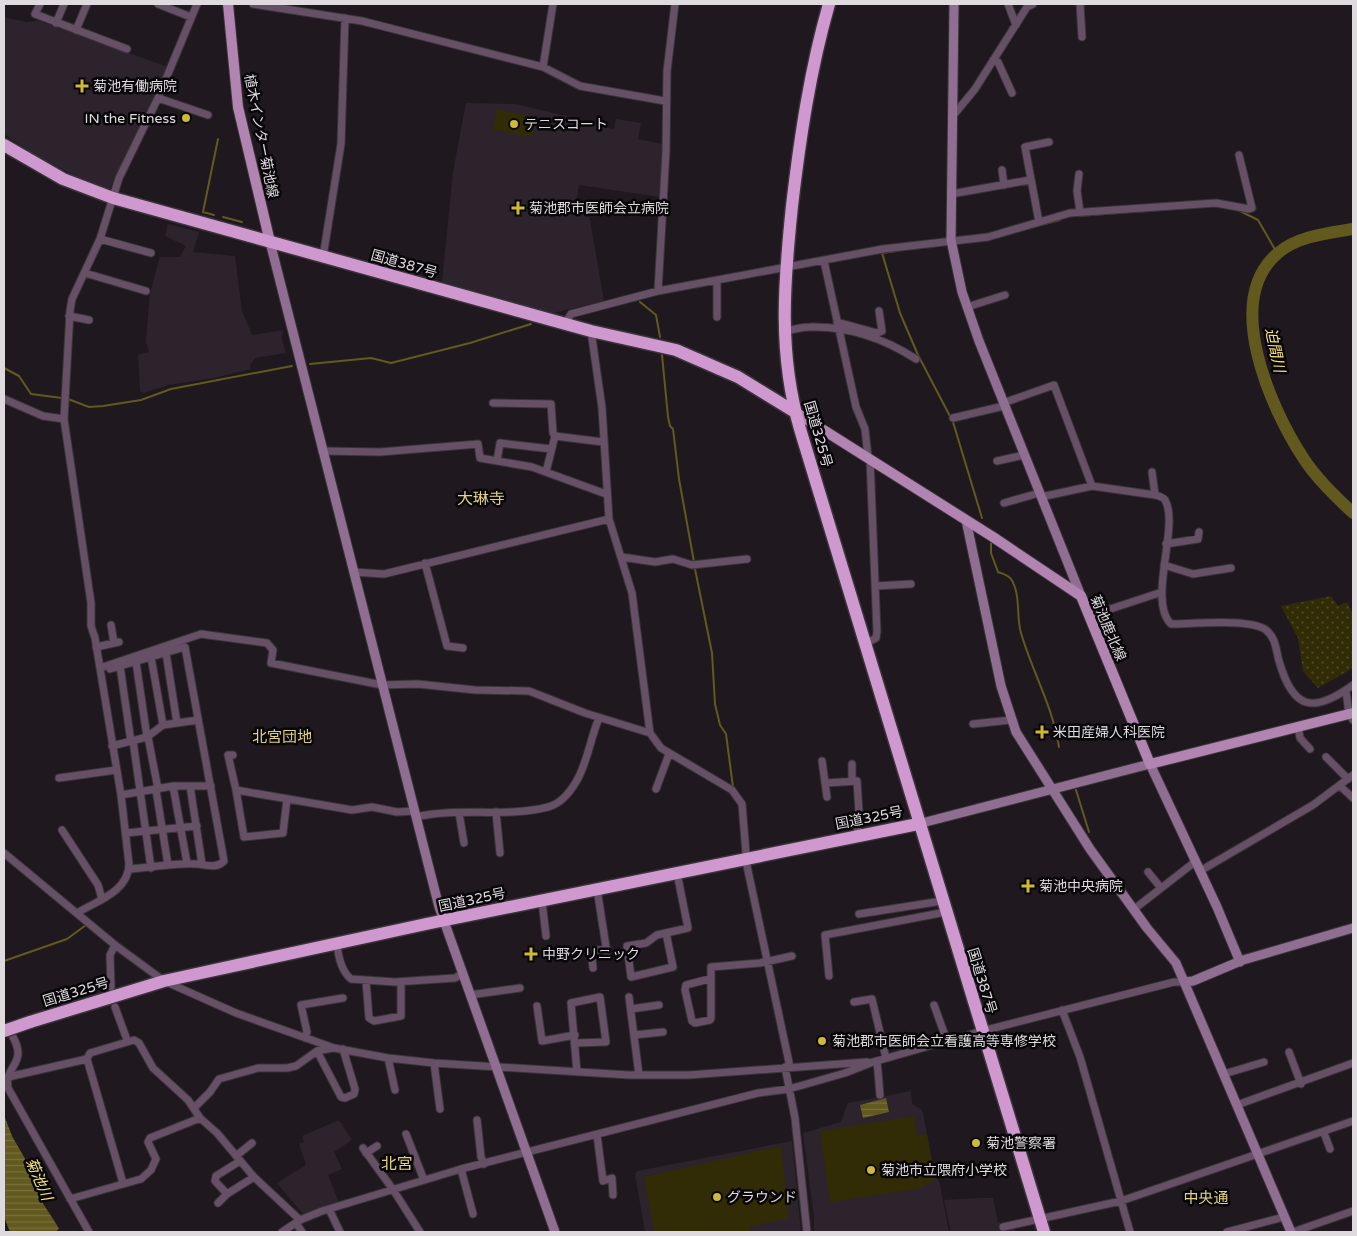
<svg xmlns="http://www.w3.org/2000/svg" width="1357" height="1236" viewBox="0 0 1357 1236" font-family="'Varela Round','Noto Sans JP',sans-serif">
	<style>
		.built { fill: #2d232d }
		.grass { fill: url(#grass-dots) }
		.pitch { fill: #322c06 }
		.water { fill: url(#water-rules) }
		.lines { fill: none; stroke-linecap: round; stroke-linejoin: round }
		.stream { stroke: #62591f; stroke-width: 2 }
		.river { stroke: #62591f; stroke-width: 12 }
		.street-casing { stroke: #3a343a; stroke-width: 9 }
		.secondary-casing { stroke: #3a343a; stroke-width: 11 }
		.primary-casing { stroke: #3a343a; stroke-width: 12 }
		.highway-casing { stroke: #3a343a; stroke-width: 15 }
		.street { stroke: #665066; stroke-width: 7 }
		.secondary { stroke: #906e91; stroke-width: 9 }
		.primary { stroke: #b184b2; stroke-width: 10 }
		.highway { stroke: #cf99d0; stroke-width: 12 }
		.highway-bridge-casing { stroke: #3a343a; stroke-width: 15; stroke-linecap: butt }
		.highway-bridge { stroke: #cf99d0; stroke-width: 12 }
		.poi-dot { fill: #ceb938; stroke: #080608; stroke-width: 2 }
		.labels { text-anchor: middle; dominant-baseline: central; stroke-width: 5; stroke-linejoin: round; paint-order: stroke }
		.poi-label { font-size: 14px; fill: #dedade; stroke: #080608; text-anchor: start }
		.street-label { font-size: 14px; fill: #dedade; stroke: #080608 }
		.water-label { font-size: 15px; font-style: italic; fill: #f8e67d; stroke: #080608 }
		.neighbourhood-label { font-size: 15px; fill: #dfd283; stroke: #080608 }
		.quarter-label { font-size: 16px; fill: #dfd283; stroke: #080608 }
	</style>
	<defs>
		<pattern id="grass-dots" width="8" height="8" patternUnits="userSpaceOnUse" patternTransform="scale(1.25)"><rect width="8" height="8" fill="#322c06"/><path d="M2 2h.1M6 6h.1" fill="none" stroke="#4f4a2a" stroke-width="1.8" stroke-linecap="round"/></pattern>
		<pattern id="water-rules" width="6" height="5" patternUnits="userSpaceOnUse" patternTransform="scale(1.25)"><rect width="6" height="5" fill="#62591f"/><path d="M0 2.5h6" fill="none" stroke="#78703f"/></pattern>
	</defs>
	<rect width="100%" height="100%" fill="#1f191f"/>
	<path class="built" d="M4,17L26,22L39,21L168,67L110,189L76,176L36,156L4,134Z
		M466,103L516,104L570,117V121L614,129L616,119L641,123L638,139L662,144L659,197L579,185L576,205L588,209L604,301L553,313L442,282L453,172Z
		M168,224L199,232L193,252L235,256L242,311L252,335L283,330L282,340L286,353L255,358L250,366L251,369L214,378L168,385L143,393L140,391L138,355L149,352L146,341L150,293L160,257H180L186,246L165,236Z
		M911,1091L912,1104L921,1109L923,1113L932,1161L940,1185L949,1232H814V1217L803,1133L841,1122L848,1103Z
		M339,1120L352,1140L334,1152L342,1169L328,1175L340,1205L306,1218L277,1183L306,1165L299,1144L304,1142L302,1136Z
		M792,1141L801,1232H645L635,1174L637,1171Z
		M980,1198H993L998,1222H1000L1002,1231L1015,1229L1016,1232H951L944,1200Z"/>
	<path class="grass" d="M1331,596L1338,606L1347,602L1353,614V668L1318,688L1303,671L1298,638L1281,606Z"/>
	<path class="pitch" d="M497,109L536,118L532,137L493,130Z
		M914,1116L917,1136L927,1134L935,1179L922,1188L830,1202L820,1131Z
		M781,1146L789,1218L750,1226L751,1232H654L644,1177Z"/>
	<path class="water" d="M886,1098L889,1112L863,1118L860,1105Z
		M4,1115L12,1136L36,1178C34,1197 51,1213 59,1229L55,1232H10L4,1217Z"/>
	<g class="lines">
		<path class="stream" d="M1238,210L1258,220L1277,253
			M214,215L203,212L218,139
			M1077,216L1187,208
			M223,217L242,222
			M1026,229L1060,220
			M897,251L882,253L900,313L918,355L953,422L982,518
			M640,302L656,315L660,337
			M662,355L668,417L670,426L673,429L679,479L694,562
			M310,364L371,358L391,363L470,343L531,324
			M4,368L19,376L31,394L62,398
			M68,399L89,407L103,406L141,400L171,389L292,366
			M991,543V553L998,572C1003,574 1008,575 1011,579C1021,594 1016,616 1021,633C1032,671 1053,707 1059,747
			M695,569L712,653L715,704L720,725L726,734L733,787
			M1076,790L1089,832
			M4,961L67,939L86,925"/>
		<path class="river" d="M1353,229C1329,233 1297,236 1278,253C1222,300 1271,408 1302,456C1315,477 1335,496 1353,513"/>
		<defs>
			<path id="street" d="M40,4L35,14L127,49
				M158,4L191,17
				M253,4L362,21L543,67L580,86L665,101
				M1008,4L1016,25
				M1080,4L1082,37
				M56,23L64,4
				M76,30L87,4
				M993,60L998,62L1012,93
				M543,67L553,4
				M158,98L208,115
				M952,117L975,89L1027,7L1033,4
				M1002,170L1004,185
				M1079,174L1077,191L1080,212
				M951,194L1030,180
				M1039,222L1025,147L1049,142
				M100,239L151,253
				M323,257L341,144L345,18
				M824,261L856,407L865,429L868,457
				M85,273L146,291
				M717,281V317
				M658,291L666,151L667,71L675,4
				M967,307L1005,295
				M69,316L89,320
				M837,322L877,333L882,331L879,311
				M565,324L571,314L658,291L883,249L988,237L1070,213L1216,203L1249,209L1252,208L1239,155
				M591,331L602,408L609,519L632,593L650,733L661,748L732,790L742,804L747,866L790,1067
				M784,331C792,330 802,327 810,327C848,326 885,339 916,359
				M4,399L43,416L64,419
				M493,403L551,404L553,433L555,436L603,442
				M1003,403L1054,385L1092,486
				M953,418L1004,406
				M322,451L380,452L478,444L480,458L532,467L606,494
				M497,461L500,443L551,449
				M997,461L1024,455
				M546,472L555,436
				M1152,472L1155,495
				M1041,497L1092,486L1155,495C1159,496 1163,497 1165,500C1180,525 1147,601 1171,624C1191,624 1251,618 1266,630C1276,638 1276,650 1279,661C1293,710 1313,714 1353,685
				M1004,503L1039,493
				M1166,544L1198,539L1199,532
				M622,557L655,562L673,559L692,565L747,559
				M425,563L447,646L463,648
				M1164,565L1193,574L1231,568
				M353,572L384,574L609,519
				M876,586L911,584
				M1089,616L1162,592
				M111,625L114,643
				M865,644L876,638L877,632L870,459
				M96,647L119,642
				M166,653L177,723
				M151,657L163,725
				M136,662L147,737
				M120,666L131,742
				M100,668L201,634L267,643L273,650L271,663L382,685L418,684L475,690L529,691L585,713L650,733
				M110,669L185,647L224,861C216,869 207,865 197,864C175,862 152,868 129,869
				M1346,691L1349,714L1353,720
				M973,724L1011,720
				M1298,727L1300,738L1310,749
				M148,737L158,789
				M133,741L151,868
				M112,746L147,737L163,725L198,720
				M233,755H228L236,790L352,810L372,807L397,812L414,811
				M1326,757L1348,779
				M822,761L827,797
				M59,778L116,770
				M852,780V764
				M826,783L857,781L859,812L857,836
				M173,786L187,863
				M190,786L202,864
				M1340,786L1353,798
				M656,789L669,754
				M156,790L168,865
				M236,790L244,837L283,833L287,799
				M121,795L173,786H211
				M496,812L500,853
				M459,813L464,843
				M416,817C459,807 505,818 548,807C560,804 570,792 576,782C588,762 590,739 599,718
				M62,830L98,885L102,899
				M146,831L197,826
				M126,833L146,831
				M4,853L115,945L164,981L236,1013L334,1048L388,1058L434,1063L629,1075H689L867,1062
				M1200,871L1313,805L1353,775
				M1148,872L1161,888
				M597,889L607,953
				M542,901L546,936
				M1133,910L1196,861
				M77,913C97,901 129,891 129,864L121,795L95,638L91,626V603L64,419L70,311L72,299L100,239L119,178L158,98L197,4
				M859,914L942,901
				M666,933L673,967L631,977L627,946L646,943L657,935L688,928L677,873
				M337,943C338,955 341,971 351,979L395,982L455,978L462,974
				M593,968L591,951L607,949
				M829,976L825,935L946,912
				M709,979L686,985L685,990L692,1021L695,1023L710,1020L711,1018V967L760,963L792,956
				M366,981L369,1018L374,1021L401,1016V982
				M111,987L110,955L115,945
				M470,995L520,988
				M629,997L639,1075
				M854,1002L872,999L886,1058
				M934,1005L947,1041
				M537,1006L542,1041L575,1035
				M115,1007L127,1040
				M631,1009L659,1005
				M1062,1010L1080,1057L1130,1232
				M12,1035C29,1065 4,1064 8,1088L89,1232
				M634,1035L663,1032
				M305,1038L307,1032L301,1005L343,998
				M576,1043L606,1042L600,997L571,1003L577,1072
				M317,1051L341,1097L345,1098L354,1094L355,1089L343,1049
				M1289,1052L1301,1084
				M388,1058L395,1090
				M877,1061L880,1095
				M434,1063L440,1109
				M785,1067L795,1118L807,1232
				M1224,1074L1264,1062
				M8,1077L87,1059
				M1237,1105L1353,1063
				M194,1108L210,1092L219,1079L258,1068H287L296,1066L317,1051L333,1048
				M477,1120L481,1157L484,1164
				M1324,1133L1330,1149
				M406,1134L424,1180
				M597,1135L603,1181L612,1178L613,1195
				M363,1148L394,1191L420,1232
				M366,1153L377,1146
				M236,1156L252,1143
				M461,1169L473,1214
				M123,1183L87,1059L90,1053L134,1040L139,1043L153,1068L188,1100L200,1118L217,1133L254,1177L300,1220
				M227,1194L215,1181L216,1176L240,1161
				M70,1199L141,1179L151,1170L156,1159L148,1142L150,1138L200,1118
				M218,1203L227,1194L254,1177
				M329,1209L340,1232
				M296,1223L302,1232
				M1003,1227L1121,1201L1353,1121
				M282,1232L300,1220L322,1211L461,1169L758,1093L789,1089L845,1073L873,1062L982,1031L1174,982H1184
				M1227,1232L1284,1217
				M1293,1232L1353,1211"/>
			<path id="secondary" d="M954,4L951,240L962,292L979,341L1081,596
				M270,242L439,907L555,1232
				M966,520L1001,686L1016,732L1090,849L1147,928L1176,963L1291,1232
				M918,824L1150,764L1217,907L1240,962
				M1184,982L1193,981L1243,960L1353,928"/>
			<path id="primary" d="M228,4L238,107L270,242
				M795,412L993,537L1081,596L1150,764L1353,713"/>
			<path id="highway" d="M829,4C810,70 800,138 792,206C784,283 778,353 800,429L1044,1232
				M4,145L63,179L113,198L591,331L676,350L738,377L795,412
				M30,1022L164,981L426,924L918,824"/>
		</defs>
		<use href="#street" class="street-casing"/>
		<use href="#secondary" class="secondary-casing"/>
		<use href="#primary" class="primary-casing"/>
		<use href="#highway" class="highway-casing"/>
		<use href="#street" class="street"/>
		<use href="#secondary" class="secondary"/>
		<use href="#primary" class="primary"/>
		<use href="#highway" class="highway"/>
		<defs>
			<path id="highway-bridge" d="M4,1031L30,1022"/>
		</defs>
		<use href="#highway-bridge" class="highway-bridge-casing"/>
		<use href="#highway-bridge" class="highway-bridge"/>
	</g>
	<g class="poi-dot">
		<path d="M79.5 78.5h5v5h5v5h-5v5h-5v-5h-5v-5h5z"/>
		<circle cx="186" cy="118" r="5"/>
		<circle cx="514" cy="124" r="5"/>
		<path d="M515.5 200.5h5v5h5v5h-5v5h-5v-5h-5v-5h5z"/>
		<path d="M1039.5 724.5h5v5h5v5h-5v5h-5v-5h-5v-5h5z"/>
		<path d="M1025.5 878.5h5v5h5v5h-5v5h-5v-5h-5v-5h5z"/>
		<path d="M528.5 946.5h5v5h5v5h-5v5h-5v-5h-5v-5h5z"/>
		<circle cx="822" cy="1041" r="5"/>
		<circle cx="976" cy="1143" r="5"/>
		<circle cx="871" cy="1170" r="5"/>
		<circle cx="717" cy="1197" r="5"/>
	</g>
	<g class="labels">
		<g class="poi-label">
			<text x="93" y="86">菊池有働病院</text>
			<text x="176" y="118" text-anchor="end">IN the Fitness</text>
			<text x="524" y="124">テニスコート</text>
			<text x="529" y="208">菊池郡市医師会立病院</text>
			<text x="1053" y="732">米田産婦人科医院</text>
			<text x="1039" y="886">菊池中央病院</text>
			<text x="542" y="954">中野クリニック</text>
			<text x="832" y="1041">菊池郡市医師会立看護高等専修学校</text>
			<text x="986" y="1143">菊池警察署</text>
			<text x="881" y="1170">菊池市立隈府小学校</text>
			<text x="727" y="1197">グラウンド</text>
		</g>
		<g class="street-label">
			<text transform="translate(261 136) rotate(79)">植木インター菊池線</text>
			<text transform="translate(404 264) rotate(16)">国道387号</text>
			<text transform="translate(818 434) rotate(74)">国道325号</text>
			<text transform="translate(1108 628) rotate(67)">菊池鹿北線</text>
			<text transform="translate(869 818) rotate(-11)">国道325号</text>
			<text transform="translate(472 900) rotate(-12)">国道325号</text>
			<text transform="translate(982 981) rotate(73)">国道387号</text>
			<text transform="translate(76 992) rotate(-17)">国道325号</text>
		</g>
		<g class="water-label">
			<text transform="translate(1275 350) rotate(78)">迫間川</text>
			<text transform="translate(39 1179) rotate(67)">菊池川</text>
		</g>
		<g class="neighbourhood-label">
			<text x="282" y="737">北宮団地</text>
			<text x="1206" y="1198">中央通</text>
		</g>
		<g class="quarter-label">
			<text x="481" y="499">大琳寺</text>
			<text x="397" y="1164">北宮</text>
		</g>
	</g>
	<rect width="1357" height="1236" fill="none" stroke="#dedade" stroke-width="10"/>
</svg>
